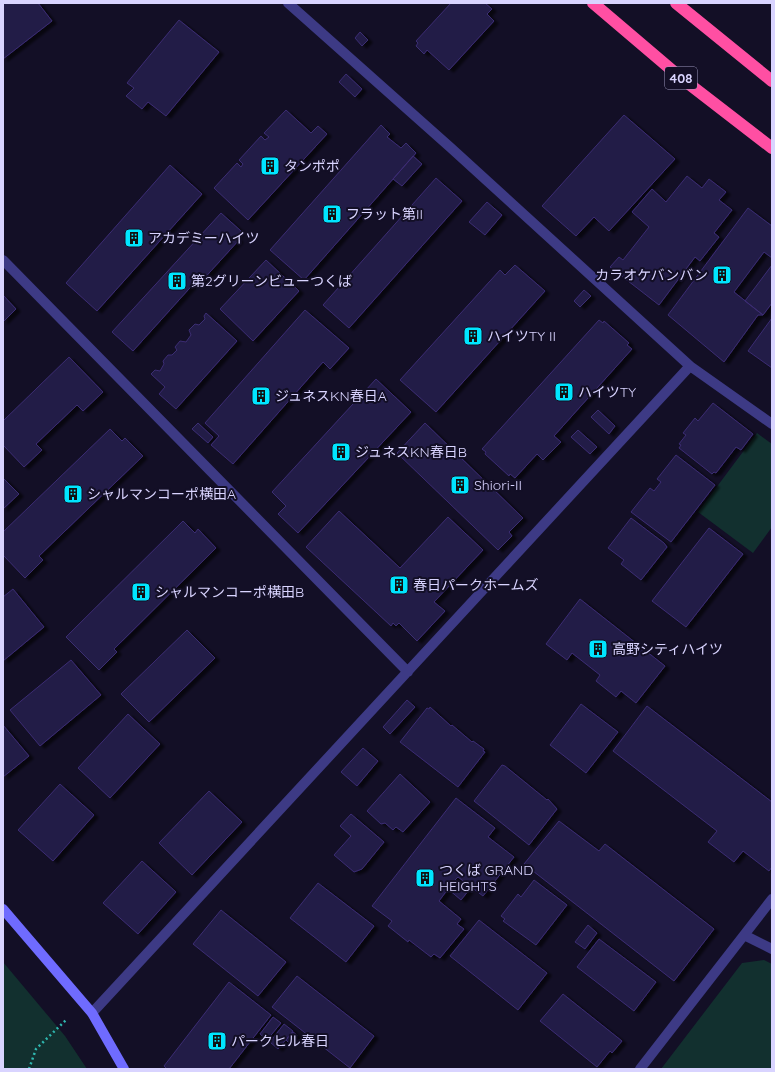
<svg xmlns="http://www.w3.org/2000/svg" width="775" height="1072" viewBox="0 0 775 1072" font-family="Quicksand,'Noto Sans JP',sans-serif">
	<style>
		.green { fill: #12302f }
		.building { fill: #241b47; stroke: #3b2d73; filter: url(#shadow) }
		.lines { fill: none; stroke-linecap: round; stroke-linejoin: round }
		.path { stroke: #2fb8b0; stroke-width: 2.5; stroke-dasharray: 2 3; stroke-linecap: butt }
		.street { stroke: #3d3a85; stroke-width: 10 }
		.secondary { stroke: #6f6bff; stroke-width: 10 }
		.highway { stroke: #ff4fa3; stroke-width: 12 }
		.labels { text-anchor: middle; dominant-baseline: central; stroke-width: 4; stroke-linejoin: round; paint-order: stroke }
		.shield { fill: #130f26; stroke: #9e99be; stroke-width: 1 }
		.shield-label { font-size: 13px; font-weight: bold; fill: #d9d4ff }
		.poi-label { font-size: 14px; fill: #d9d4ff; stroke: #130f26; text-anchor: start }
	</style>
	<defs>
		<filter id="shadow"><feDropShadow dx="4.5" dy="2.5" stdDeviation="1" flood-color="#0009"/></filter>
	</defs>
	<rect width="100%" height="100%" fill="#130f26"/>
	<path class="green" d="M757,433L772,444V527L753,553L698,512Z
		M764,960L772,964V1069H661L742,963Z
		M3,962L65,1036L87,1069H3Z"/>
	<path class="building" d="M3,3H38L52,21L3,59Z
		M451,3H485L492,9L487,14L494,21L449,70L427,50L424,54L416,46L418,43L416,41Z
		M179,20L219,52L166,116L148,102L142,109L126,96L134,88L127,83Z
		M360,32L368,40L362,46L355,38Z
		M346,74L362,89L355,97L339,82Z
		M286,110L311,133L318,126L327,134L248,220L214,188L237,163L241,167L243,164L239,160L261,136L265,140L269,137L264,133Z
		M624,115L675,159L609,231L594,217L576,236L542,206Z
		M381,125L390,134L387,137L401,148L406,143L416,153L304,280L270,250Z
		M413,156L422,164L402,186L393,179Z
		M170,165L202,194L97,311L66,283Z
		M687,176L702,188L709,179L726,192L719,200L732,210L714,233L719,237L700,261L695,257L659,305L610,267L619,257L623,260L649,227L632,212L652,189L666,202Z
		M436,178L462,201L349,328L323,305Z
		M487,202L502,215L485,235L469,222Z
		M748,208L772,226V258L764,252L734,292L763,315H758L724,362L668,315Z
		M221,213L241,231L235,237L239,240L200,283L197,280L133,351L112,332Z
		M266,260L299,291L253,341L220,309Z
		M515,265L545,291L436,412L400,380L500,270L505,275Z
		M772,265V303L763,315L745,301Z
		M584,290L591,296L580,307L574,301Z
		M3,295L16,309L3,322Z
		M305,310L349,348L330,369L323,362L233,464L211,445L219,436L205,423Z
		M206,313L237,341L176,409L159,394L165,387L151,374L155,370L160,371L164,364L163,361L168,355H172L177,350L175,347L180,341L186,342L191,335L189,330L195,324L199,325L205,319L204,316Z
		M772,318V368L748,351Z
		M599,320L603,323L604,321L629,343L627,345L632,349L554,436L561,442L543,460L537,454L515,478L510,474L509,476L485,454L486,452L482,449Z
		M69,357L103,392L83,411L77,405L36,444L42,450L24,467L3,445V421Z
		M376,379L411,412L298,533L278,514L286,506L272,492Z
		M713,403L753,434L741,450L736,447L716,473L714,472L712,474L679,448L681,445L679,444L686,435L683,433L695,418L698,421Z
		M598,410L615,426L609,434L591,417Z
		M198,423L213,437L208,443L192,429Z
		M425,423L523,518L509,532L512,536L498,550L397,453Z
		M110,429L122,441L125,438L143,456L39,556L43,560L25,578L3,555V532Z
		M578,430L597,447L590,454L571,437Z
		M676,455L715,485L671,542L631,512L650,488L654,491L661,482L657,479Z
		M3,478L19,494L3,509Z
		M339,511L400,568L448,517L483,550L434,602L445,611L417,641L399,623L396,626L393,623L391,626L306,547Z
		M631,518L664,543L667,547L641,580L621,564L624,560L608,548Z
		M183,521L195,533L198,529L216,548L114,649L117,652L99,670L66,637Z
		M709,528L743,554L686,627L652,601Z
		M13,589L44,627L3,661V597Z
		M580,599L665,666L636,703L621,691L616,697L596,681L600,675L572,653L567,660L546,644Z
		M187,630L215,658L149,722L121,694Z
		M71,660L101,695L40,746L10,710Z
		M407,700L415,707L390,734L383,727Z
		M581,704L618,732L586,773L550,745Z
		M647,706L772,802V867L769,871L743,851L734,862L708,842L717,831L613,751Z
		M430,707L451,726L452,725L472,742L473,741L484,749L483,751L485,752L458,787L400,742L427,708L429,709Z
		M128,714L160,744L110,798L78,768Z
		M3,725L29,756L3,777Z
		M363,748L378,761L357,786L341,772Z
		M502,765L505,766L547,800L548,799L557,809L529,845L474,801Z
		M400,774L430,802L403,832L396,827L393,830L385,823L381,824L367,811Z
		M60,784L94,815L53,861L18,830Z
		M209,791L242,822L192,875L159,843Z
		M456,798L495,828L488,837L514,857L483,896L458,877L455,880L469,890L461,900L448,889L439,901L461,919L457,924L464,929L440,958L434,954L431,957L409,940L408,942L388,926L392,921L372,906Z
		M351,814L384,842L362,869L354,872L334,855L351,836L340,826Z
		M559,821L599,851L605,844L714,929L674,981L524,864Z
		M142,861L176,892L138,934L103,903Z
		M534,880L567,905L536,945L503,921L505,919L501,916L518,894L521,897Z
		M318,883L374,926L346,962L290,918Z
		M221,910L286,962L258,996L193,944Z
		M479,920L547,973L518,1010L450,956Z
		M588,925L597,933L585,949L575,942Z
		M599,939L656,982L634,1011L577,967Z
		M297,976L374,1036L350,1068L272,1007Z
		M229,982L271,1015L229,1069H167L164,1066Z
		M563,994L622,1041L612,1053L610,1051L597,1067L540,1021Z
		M273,1017L281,1023L267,1040L260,1034Z
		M284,1024L293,1031L278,1049L270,1042Z
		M293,1032L297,1035L290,1044L286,1040Z"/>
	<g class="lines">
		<path class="path" d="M29,1069L36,1049L66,1020"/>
		<path class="street" d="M288,3L451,148L690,366L772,424
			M3,260L408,672
			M744,935L772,949
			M92,1013L690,366
			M640,1069L772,899"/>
		<path class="secondary" d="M3,909L92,1013L124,1069"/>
		<path class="highway" d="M593,3L680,77L772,148
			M676,3L772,81"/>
	</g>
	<defs>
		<symbol id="building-square" viewBox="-11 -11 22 22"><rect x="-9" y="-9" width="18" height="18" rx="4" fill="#00e5ff" stroke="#130f26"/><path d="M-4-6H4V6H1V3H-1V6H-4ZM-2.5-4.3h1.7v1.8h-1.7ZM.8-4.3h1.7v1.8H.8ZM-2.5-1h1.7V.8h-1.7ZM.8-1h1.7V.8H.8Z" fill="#111"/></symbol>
	</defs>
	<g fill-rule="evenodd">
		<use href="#building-square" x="259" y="155" width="22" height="22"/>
		<use href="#building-square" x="321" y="203" width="22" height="22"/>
		<use href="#building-square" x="123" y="227" width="22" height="22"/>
		<use href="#building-square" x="711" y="264" width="22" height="22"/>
		<use href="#building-square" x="166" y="270" width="22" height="22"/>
		<use href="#building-square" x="462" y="325" width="22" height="22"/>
		<use href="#building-square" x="553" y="381" width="22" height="22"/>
		<use href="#building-square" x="250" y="385" width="22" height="22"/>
		<use href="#building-square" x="330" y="441" width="22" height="22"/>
		<use href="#building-square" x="449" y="474" width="22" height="22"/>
		<use href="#building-square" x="62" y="483" width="22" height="22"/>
		<use href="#building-square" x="388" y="574" width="22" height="22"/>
		<use href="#building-square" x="130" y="581" width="22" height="22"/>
		<use href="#building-square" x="587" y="638" width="22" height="22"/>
		<use href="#building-square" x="414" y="867" width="22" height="22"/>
		<use href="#building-square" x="206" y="1030" width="22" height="22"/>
	</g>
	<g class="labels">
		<rect class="shield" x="665" y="67" width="32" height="22" rx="3"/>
		<g class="shield-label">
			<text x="681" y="78">408</text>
		</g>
		<g class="poi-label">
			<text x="284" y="166">タンポポ</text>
			<text x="346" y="214">フラット第II</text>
			<text x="148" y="238">アカデミーハイツ</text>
			<text x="708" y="275" text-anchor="end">カラオケバンバン</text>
			<text x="191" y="281">第2グリーンビューつくば</text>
			<text x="487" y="336">ハイツTY II</text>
			<text x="578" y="392">ハイツTY</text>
			<text x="275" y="396">ジュネスKN春日A</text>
			<text x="355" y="452">ジュネスKN春日B</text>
			<text x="474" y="485">Shiori-II</text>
			<text x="87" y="494">シャルマンコーポ横田A</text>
			<text x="413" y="585">春日パークホームズ</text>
			<text x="155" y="592">シャルマンコーポ横田B</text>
			<text x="612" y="649">高野シティハイツ</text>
			<text x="439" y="870">つくば GRAND<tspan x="439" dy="16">HEIGHTS</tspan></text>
			<text x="231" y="1041">パークヒル春日</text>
		</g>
	</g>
	<rect width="775" height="1072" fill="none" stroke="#d9d4ff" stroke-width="8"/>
</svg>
